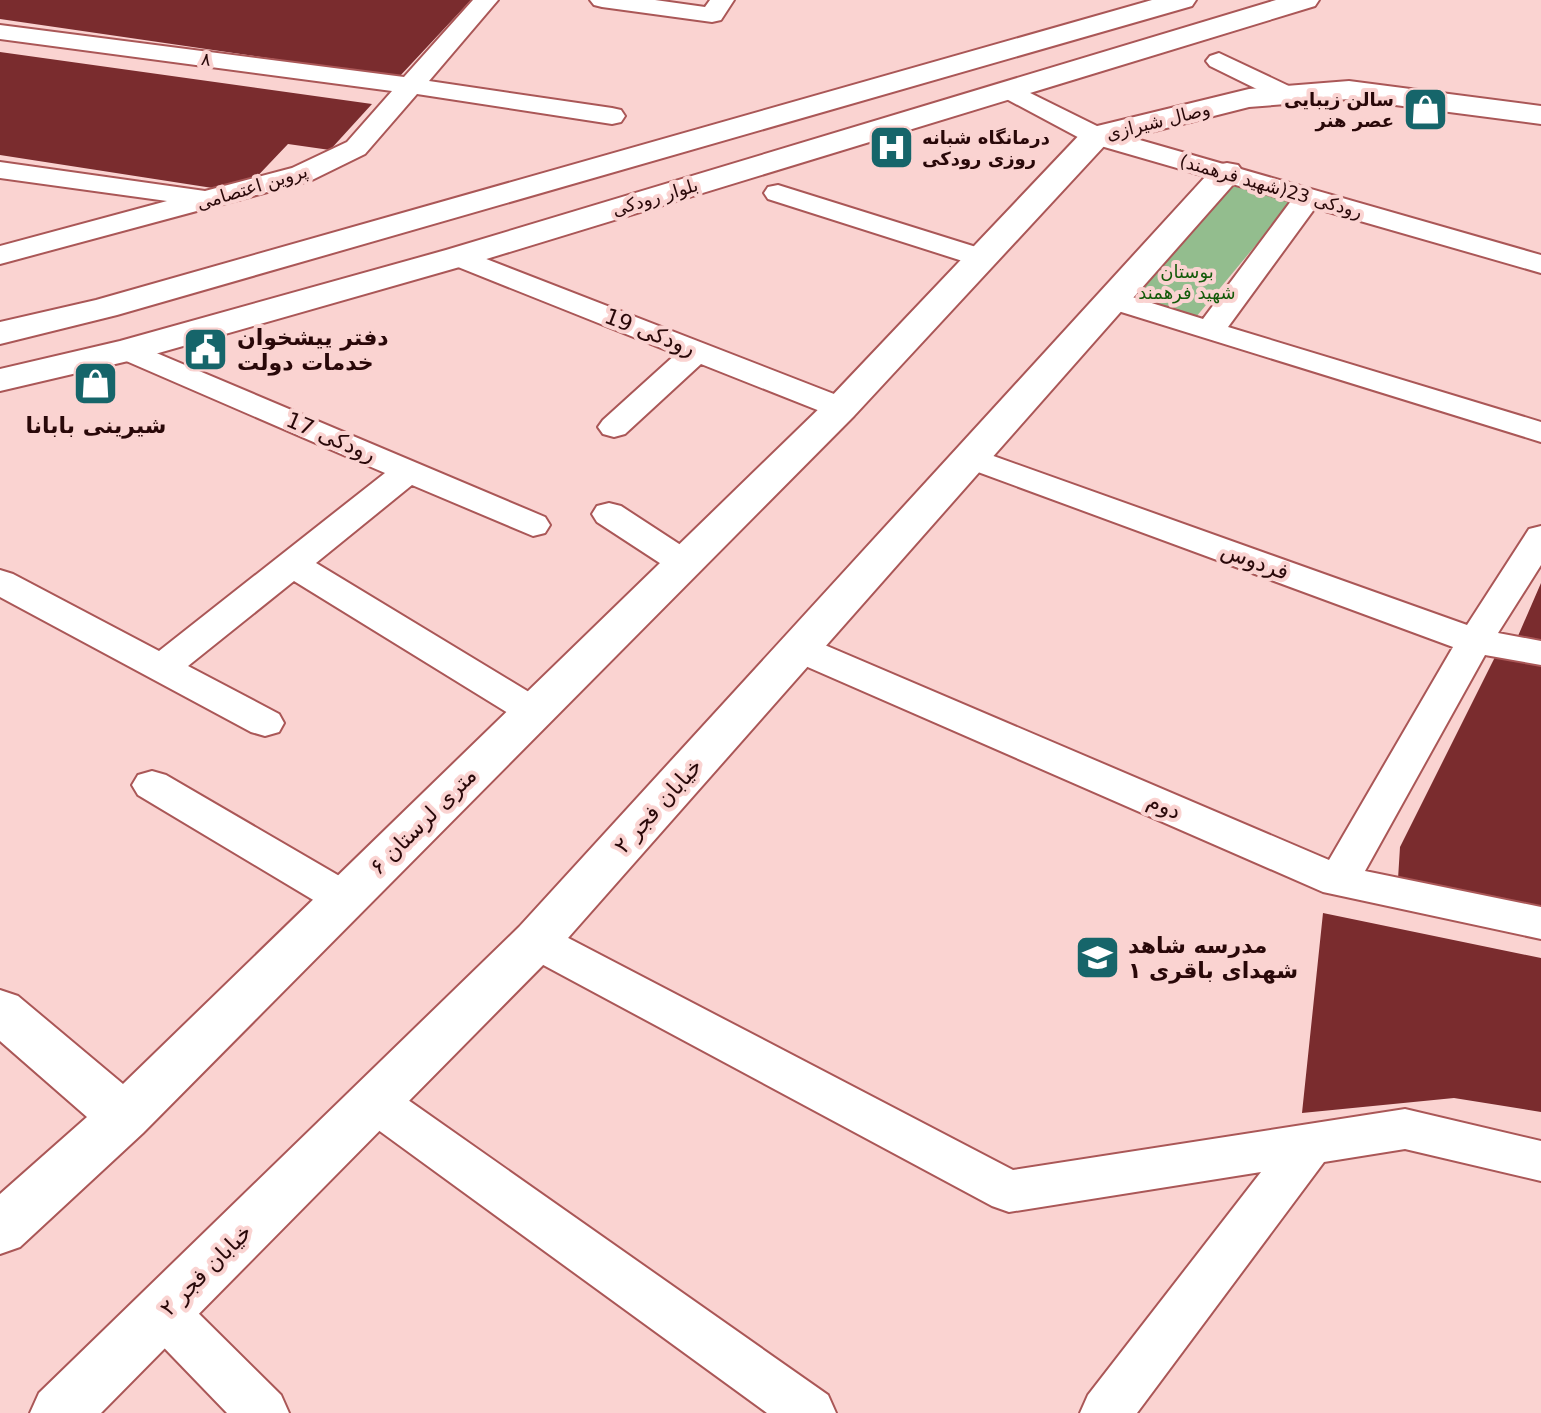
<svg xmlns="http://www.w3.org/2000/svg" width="1541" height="1413" viewBox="0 0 1541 1413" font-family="'DejaVu Sans','Noto Naskh Arabic',sans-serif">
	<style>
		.green { fill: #93bd8e }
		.building { fill: #7a2c2e }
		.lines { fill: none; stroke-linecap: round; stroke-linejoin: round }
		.street-casing { stroke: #aa5757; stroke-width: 4 }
		.secondary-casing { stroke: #aa5757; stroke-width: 4 }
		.street { fill: #fff; fill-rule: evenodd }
		.secondary { fill: #fff; fill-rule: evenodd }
		.labels { text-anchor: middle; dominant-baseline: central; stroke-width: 8; stroke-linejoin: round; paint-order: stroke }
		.far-street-label { font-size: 18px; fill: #290809; stroke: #fad3d1 }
		.far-poi-label { font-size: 18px; font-weight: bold; fill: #290809; stroke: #fad3d1; text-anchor: end }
		.far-park-label { font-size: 18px; fill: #135a09; stroke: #fad3d1 }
		.street-label { font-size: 22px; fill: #290809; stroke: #fad3d1 }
		.poi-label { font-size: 22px; font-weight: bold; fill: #290809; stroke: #fad3d1; text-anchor: start }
	</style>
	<rect width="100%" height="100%" fill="#fad3d1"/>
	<path class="green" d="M1235,181L1295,198L1196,317L1132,297Z"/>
	<path class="building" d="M0,0H471L399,77L0,19Z
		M0,52L372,104L330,150L288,144L251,183L219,189L0,155Z
		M1541,583V640L1518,636Z
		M1495,657L1541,666V908L1398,879L1400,847Z
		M1323,913L1541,958V1112L1454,1098L1302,1113Z"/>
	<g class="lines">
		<defs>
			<path id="street" d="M473,0H498L429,81L612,108L621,110L625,116L621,122L612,124L417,94L365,154L312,180L0,264V246L167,201L0,178V162L205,191L292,168L347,142L392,91L0,39V25L404,77Z
				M590,0H655L705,7L710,0H734L721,20L712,22L602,7L594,5Z
				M1219,53L1293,88L1297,93L1293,98H1275L1210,66L1206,61L1210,56Z
				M1008,82L1105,130L1541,255V273L1315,208L1228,327L1541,422V442L1102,306L1098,300L1102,294L1113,291L1203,319L1291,201L1087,142L999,95L995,90L999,85Z
				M778,185L992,252L997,258L992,264L982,267L972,264L768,199L764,193L768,187Z
				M458,248L852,401L857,408L852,415L841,418L830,415L701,364L625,434L614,437L603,434L598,427L603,420L676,354L448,263L444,257L448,251Z
				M128,341L545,517L550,525L545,533L533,536L412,485L316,563L547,703L553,712L547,721L534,725L521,721L294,581L188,666L279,714L284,723L279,732L265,736L251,732L0,597V570L13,574L159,651L385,473L117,357L113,350L117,343Z
				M971,448L1467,625L1529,529L1541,526V565L1498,633L1541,641V665L1485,655L1365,871L1541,907V939L1323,892L787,658L782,649L787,640L800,637L813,640L1329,860L1453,647L959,465L954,458L959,451Z
				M609,503L621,506L696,555L702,563L696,571L684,574L672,571L597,522L592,514L597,506Z
				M152,771L166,775L360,888L366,899L360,910L345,915L330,910L138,795L132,785L138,775Z
				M536,924L551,929L1013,1170L1405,1109L1541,1141V1181L1405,1149L1324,1162L1137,1413H1080L1088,1395L1261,1172L1009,1212L992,1206L521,953L515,941L521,929Z
				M375,1083L391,1088L828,1395L836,1413H767L359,1116L352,1102L359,1088Z
				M163,1289L181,1296L281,1395L289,1413H227L145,1328L138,1312L145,1296Z"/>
			<path id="secondary" d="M1152,0H1196L1192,6L117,315L0,344V322L96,300Z
				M1276,0H1319L1315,6L470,264L141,358L0,391V369L120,341L446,250Z
				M1349,81L1541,106V124L1349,99L1249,107L1107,143L854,416L143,1133L20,1247L0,1254V1194L87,1117L0,1041V990L18,996L123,1084L828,400L1085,129L1249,89Z
				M1227,163L1238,165L1243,172L1238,179L553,955L101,1413H30L39,1393L519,927L1216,165Z"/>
		</defs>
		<use href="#street" class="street-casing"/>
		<use href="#secondary" class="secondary-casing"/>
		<use href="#street" class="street"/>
		<use href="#secondary" class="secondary"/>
	</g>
	<defs>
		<symbol id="shop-square" viewBox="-11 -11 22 22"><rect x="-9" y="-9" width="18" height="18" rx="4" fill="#16656a" stroke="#fad3d1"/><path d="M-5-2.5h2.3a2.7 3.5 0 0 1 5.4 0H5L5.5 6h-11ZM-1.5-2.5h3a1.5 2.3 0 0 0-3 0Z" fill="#fff"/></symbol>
		<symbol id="hospital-square" viewBox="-11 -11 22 22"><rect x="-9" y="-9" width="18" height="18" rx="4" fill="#16656a" stroke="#fad3d1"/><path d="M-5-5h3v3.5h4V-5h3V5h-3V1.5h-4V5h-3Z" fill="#fff"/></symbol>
		<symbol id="civic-square" viewBox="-11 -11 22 22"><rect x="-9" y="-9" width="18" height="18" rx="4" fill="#16656a" stroke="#fad3d1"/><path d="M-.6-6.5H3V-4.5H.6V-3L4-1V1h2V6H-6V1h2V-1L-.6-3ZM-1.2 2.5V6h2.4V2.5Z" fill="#fff"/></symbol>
		<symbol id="school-square" viewBox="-11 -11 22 22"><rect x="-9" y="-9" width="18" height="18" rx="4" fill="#16656a" stroke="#fad3d1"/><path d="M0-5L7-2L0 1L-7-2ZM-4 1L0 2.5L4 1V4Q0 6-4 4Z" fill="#fff"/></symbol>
	</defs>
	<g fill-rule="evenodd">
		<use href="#shop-square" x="1400" y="84" width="51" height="51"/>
		<use href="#hospital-square" x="866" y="122" width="51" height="51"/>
		<use href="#civic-square" x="180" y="324" width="51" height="51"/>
		<use href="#shop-square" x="70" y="358" width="51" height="51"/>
		<use href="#school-square" x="1072" y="932" width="51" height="51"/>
	</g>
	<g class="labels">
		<g class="far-street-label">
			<text transform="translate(206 59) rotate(7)">۸</text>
			<text transform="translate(1158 121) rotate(-14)">وصال شیرازی</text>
			<text transform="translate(1271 186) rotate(16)">رودکی 23(شهید فرهمند)</text>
			<text transform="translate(252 187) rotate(-17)">پروین اعتصامی</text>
			<text transform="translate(655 197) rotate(-17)">بلوار رودکی</text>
		</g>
		<g class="far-poi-label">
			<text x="1394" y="99">سالن زیبایی<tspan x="1394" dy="21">عصر هنر</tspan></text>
			<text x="922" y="137" text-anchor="start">درمانگاه شبانه<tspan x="922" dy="21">روزی رودکی</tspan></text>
		</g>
		<g class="far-park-label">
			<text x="1187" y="271">بوستان<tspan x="1187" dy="21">شهید فرهمند</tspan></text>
		</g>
		<g class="street-label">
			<text transform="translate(650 332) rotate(21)">رودکی 19</text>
			<text transform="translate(331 437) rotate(23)">رودکی 17</text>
			<text transform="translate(1255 561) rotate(20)">فردوس</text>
			<text transform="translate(658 806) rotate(-48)">خیابان فجر ۲</text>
			<text transform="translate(1164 806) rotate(23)">دوم</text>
			<text transform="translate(423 821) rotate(-45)">۶ متری لرستان</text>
			<text transform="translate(206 1270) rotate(-45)">خیابان فجر ۲</text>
		</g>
		<g class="poi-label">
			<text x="237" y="337">دفتر پیشخوان<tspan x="237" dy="25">خدمات دولت</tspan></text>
			<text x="96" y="425" text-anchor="middle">شیرینی بابانا</text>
			<text x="1128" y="945">مدرسه شاهد<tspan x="1128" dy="25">شهدای باقری ۱</tspan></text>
		</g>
	</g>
</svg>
